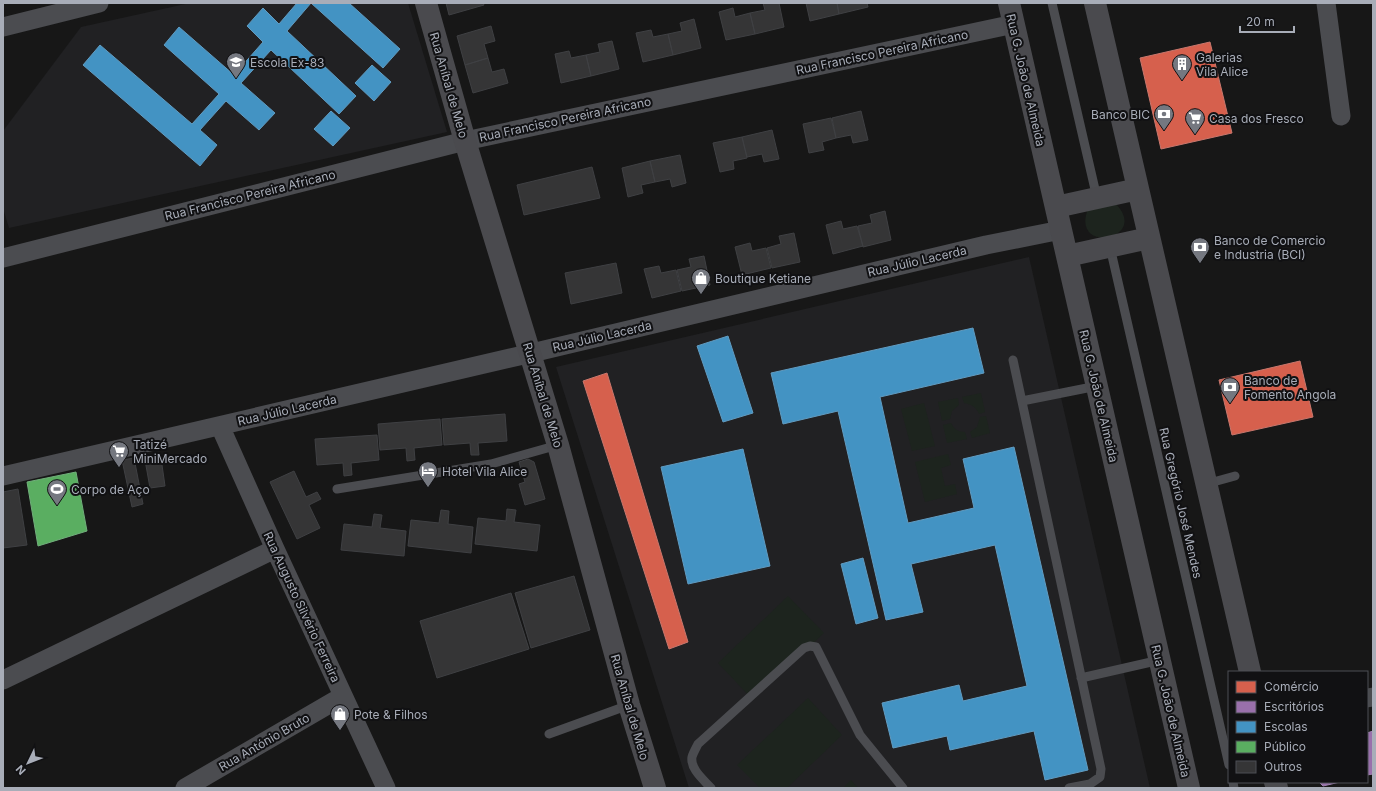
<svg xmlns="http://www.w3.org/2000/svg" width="1376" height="791" viewBox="0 0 1376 791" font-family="Inter,sans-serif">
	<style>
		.built { fill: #212123 }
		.green { fill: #1d241e }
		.shops { fill: #d6604d; stroke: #c8776d }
		.offices { fill: #9970ab; stroke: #9e82af }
		.schools { fill: #4393c3; stroke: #619bc0 }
		.public { fill: #5aae61; stroke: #71ae7b }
		.building { fill: #353536; stroke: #3f4043 }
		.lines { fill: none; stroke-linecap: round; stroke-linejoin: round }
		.lane { stroke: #4b4c50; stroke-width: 9 }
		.street { stroke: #4b4c50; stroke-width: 19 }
		.secondary { stroke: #4a4a4e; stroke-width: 22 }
		.labels { text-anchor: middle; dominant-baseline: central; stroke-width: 4; stroke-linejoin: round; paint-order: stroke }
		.street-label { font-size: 12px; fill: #a8adb8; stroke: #111113 }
		.poi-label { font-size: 12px; fill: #a8adb8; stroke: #111113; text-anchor: start }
	</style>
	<rect width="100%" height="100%" fill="#171717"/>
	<path class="built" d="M190,3H408L447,132L9,228L3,208V131L81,27Z
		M1029,257L1150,788H689L556,367Z"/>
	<path class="green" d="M1116,204C1150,240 1070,255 1088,209Z
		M981,393L985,412L979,414C976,407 971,404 964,403L962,397Z
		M958,398L959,405L952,411L950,419L942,421L938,402Z
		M924,403L935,446L912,451L901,409Z
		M986,416L990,433L972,438L970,432L977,427L980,417Z
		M951,423C954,429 958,432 965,432L967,439L947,443L943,425Z
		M948,454L951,465L941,468L945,486L955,484L957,494L925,502L915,462Z
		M788,596L824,633L753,700L718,663Z
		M808,698L842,735L787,788H760L737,765Z
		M851,780L858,788H843Z"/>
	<path class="shops" d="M1210,42L1232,133L1161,149L1140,58Z
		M1300,361L1313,417L1232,435L1219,380Z
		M607,373L688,642L669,649L583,381Z"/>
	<path class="offices" d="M1373,731V774L1367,775V733Z
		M1319,782H1340L1323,786Z"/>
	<path class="schools" d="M297,3H349L400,49L383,68L311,3L287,31L356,96L339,114L271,50L241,83L275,113L259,130L226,101L200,130L217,145L200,166L83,65L100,45L192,124L219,94L164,45L179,27L234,75L263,42L247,26L263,8L279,24Z
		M372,65L391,82L374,101L355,83Z
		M331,111L350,128L333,146L314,129Z
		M973,328L984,373L880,397L908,523L974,508L963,459L1014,447L1088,770L1045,780L1034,731L950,750L947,736L893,748L882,703L959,685L963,701L1027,686L995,545L911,564L923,612L886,620L838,411L783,424L771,373Z
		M728,336L753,413L723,422L697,346Z
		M743,449L770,566L688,584L661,467Z
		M863,558L878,618L856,624L841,564Z"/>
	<path class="public" d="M76,472L87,531L38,546L27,482Z"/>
	<path class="building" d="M446,3H483L484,5L449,15Z
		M763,3H779L784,27L755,34L750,13L765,10Z
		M806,3H837L839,14L810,21Z
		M837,3H867L868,7L839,14Z
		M733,8L735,17L750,13L755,34L726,40L719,12Z
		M694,19L701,48L673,55L668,34L682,31L680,23Z
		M491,26L495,41L484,44L488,58L465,65L457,36Z
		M651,30L653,37L668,34L673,55L643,62L636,33Z
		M612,41L619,69L591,76L586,55L600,52L598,44Z
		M569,51L571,58L586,55L591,76L561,83L555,54Z
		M488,58L492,72L504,69L508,83L473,93L465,65Z
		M861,111L868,140L853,143L851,135L836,138L832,118Z
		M831,118L836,138L822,142L824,150L809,153L803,124Z
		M772,130L779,159L764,162L762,154L747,157L742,137Z
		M742,137L747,158L733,161L734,169L720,172L713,143Z
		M680,155L686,183L672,187L670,179L655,182L650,161Z
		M650,161L655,182L641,185L643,193L628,197L622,168Z
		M592,167L600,198L524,215L517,185Z
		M885,211L891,240L863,247L858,226L872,223L870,215Z
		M841,221L843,229L857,226L863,246L833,254L826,225Z
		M794,233L800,262L772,268L767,248L781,244L779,236Z
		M750,243L752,251L766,248L771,268L742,275L735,247Z
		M704,256L710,285L682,291L677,270L691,267L689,259Z
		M616,263L622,293L571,304L565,273Z
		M659,266L661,273L676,270L681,291L652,298L644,269Z
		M505,414L507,441L478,443L479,455H471L470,443L444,445L442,419Z
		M440,419L442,445L414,448L415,460L407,461L406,448L380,450L378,424Z
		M377,435L379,460L351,463L352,475L344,476L343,463L317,465L315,439Z
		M134,458L143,504L132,507L122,460Z
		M161,458L165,486L150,488L145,460Z
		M528,459L534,462L545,499L525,505L519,484L525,482L519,462Z
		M294,471L306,497L317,492L321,499L309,505L320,528L297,539L270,482Z
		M18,489L27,545L3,548V492Z
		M507,509L516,510L514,522L540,525L537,551L475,544L478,518L506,521Z
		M441,510L449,511L448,524L473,527L471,553L408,546L411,520L439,523Z
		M374,514L382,515L380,528L406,531L404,556L341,550L344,524L372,527Z
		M574,576L590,630L531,648L515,593Z
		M511,593L529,649L437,678L420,621Z"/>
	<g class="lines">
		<path class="lane" d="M1052,3L1097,198
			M1110,247L1229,765
			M1013,360L1101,769L1100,777L1090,784L1069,788
			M1022,401L1097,386
			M1206,484L1235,476
			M337,489L491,464L558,445
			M1081,678L1160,660
			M549,734L629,705
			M1233,782L1234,788
			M711,788C704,780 690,769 692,757C693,753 696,748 698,744L804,648L810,646L816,647L860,735L903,788"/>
		<path class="street" d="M1326,3L1341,116
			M3,27L99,3
			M3,258L465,141L1014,24
			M220,426L275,549L386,788
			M3,476L519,356L986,245L1061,230
			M3,680L275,549
			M1367,698L1373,697
			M185,788L343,696"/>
		<path class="secondary" d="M426,3L465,141L558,445L629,705L655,788
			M1009,3L1189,788
			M1095,3L1250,672
			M1056,207L1138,189
			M1067,256L1149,238
			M1275,782L1277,788"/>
	</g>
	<defs>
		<symbol id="school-pin" viewBox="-11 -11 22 30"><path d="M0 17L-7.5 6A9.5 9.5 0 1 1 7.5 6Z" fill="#757880" stroke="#111113"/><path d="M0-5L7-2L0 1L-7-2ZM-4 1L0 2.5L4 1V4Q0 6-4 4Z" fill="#fff"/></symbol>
		<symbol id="building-pin" viewBox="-11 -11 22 30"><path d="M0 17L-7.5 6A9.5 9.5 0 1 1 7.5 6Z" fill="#757880" stroke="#111113"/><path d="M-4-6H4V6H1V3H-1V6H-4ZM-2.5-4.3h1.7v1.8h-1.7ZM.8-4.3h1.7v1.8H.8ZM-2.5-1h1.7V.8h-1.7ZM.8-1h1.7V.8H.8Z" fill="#fff"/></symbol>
		<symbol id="bank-pin" viewBox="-11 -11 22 30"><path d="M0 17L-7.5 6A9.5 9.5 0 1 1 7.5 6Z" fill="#757880" stroke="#111113"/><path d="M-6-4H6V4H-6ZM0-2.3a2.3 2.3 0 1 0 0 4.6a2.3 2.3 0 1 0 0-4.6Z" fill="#fff"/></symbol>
		<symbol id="supermarket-pin" viewBox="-11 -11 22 30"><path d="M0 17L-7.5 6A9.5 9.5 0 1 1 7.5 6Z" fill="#757880" stroke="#111113"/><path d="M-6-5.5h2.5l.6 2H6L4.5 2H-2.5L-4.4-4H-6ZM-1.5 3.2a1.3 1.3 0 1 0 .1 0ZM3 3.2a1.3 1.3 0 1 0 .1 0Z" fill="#fff"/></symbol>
		<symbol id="shop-pin" viewBox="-11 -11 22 30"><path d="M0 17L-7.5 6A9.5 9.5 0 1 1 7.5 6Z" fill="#757880" stroke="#111113"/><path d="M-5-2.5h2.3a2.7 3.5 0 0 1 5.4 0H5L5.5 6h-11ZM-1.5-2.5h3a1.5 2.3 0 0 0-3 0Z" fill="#fff"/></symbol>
		<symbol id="hotel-pin" viewBox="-11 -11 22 30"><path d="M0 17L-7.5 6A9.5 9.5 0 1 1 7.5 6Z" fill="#757880" stroke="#111113"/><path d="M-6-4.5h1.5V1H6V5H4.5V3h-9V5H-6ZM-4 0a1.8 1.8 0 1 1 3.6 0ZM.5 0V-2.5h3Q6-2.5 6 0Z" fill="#fff"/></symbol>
		<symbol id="stadium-pin" viewBox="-11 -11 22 30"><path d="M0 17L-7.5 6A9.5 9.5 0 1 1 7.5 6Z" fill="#757880" stroke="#111113"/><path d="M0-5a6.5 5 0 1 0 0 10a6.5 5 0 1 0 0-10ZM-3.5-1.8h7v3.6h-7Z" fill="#fff"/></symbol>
	</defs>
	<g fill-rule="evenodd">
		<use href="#school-pin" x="225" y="51" width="22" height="30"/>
		<use href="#building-pin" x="1171" y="53" width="22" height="30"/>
		<use href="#bank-pin" x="1153" y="103" width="22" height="30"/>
		<use href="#supermarket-pin" x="1184" y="107" width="22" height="30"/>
		<use href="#bank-pin" x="1189" y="236" width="22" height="30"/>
		<use href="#shop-pin" x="690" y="267" width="22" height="30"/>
		<use href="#bank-pin" x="1219" y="376" width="22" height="30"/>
		<use href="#supermarket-pin" x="108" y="440" width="22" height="30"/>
		<use href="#hotel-pin" x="417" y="460" width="22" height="30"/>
		<use href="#stadium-pin" x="46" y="478" width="22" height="30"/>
		<use href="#shop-pin" x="329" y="703" width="22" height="30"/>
	</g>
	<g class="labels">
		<g class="street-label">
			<text transform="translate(882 52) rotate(-12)">Rua Francisco Pereira Africano</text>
			<text transform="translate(1026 80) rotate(77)">Rua G. João de Almeida</text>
			<text transform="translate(449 85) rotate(74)">Rua Aníbal de Melo</text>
			<text transform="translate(565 119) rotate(-12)">Rua Francisco Pereira Africano</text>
			<text transform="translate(250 195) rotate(-14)">Rua Francisco Pereira Africano</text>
			<text transform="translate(917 261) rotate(-13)">Rua Júlio Lacerda</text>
			<text transform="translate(602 336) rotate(-13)">Rua Júlio Lacerda</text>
			<text transform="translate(543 395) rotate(73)">Rua Aníbal de Melo</text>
			<text transform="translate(1099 396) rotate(77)">Rua G. João de Almeida</text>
			<text transform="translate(287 410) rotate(-13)">Rua Júlio Lacerda</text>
			<text transform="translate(1181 503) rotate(77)">Rua Gregório José Mendes</text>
			<text transform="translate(302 607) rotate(65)">Rua Augusto Silvério Ferreira</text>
			<text transform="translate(630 707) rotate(74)">Rua Aníbal de Melo</text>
			<text transform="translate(1171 711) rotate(77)">Rua G. João de Almeida</text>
			<text transform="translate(264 742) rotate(-30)">Rua António Bruto</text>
		</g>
		<g class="poi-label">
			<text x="1196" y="57">Galerias<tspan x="1196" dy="14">Vila Alice</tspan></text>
			<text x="250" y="62">Escola Ex-83</text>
			<text x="1150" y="114" text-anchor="end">Banco BIC</text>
			<text x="1209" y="118">Casa dos Fresco</text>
			<text x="1214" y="240">Banco de Comercio<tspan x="1214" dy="14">e Industria (BCI)</tspan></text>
			<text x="715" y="278">Boutique Ketiane</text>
			<text x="1244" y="380">Banco de<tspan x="1244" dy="14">Fomento Angola</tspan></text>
			<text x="133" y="444">Tatizé<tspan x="133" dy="14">MiniMercado</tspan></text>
			<text x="442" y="471">Hotel Vila Alice</text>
			<text x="71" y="489">Corpo de Aço</text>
			<text x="354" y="714">Pote &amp; Filhos</text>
		</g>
	</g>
	<rect width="1376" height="791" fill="none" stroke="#a8adb8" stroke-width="8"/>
	<rect x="1228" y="671" width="140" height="112" fill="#111113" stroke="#4d4f55"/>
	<rect x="1236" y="681" width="20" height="12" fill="#d6604d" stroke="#4d4f55"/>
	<text x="1264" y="691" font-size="12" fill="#a8adb8">Comércio</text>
	<rect x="1236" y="701" width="20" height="12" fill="#9970ab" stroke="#4d4f55"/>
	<text x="1264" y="711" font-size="12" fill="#a8adb8">Escritórios</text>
	<rect x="1236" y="721" width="20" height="12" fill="#4393c3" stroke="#4d4f55"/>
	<text x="1264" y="731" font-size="12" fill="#a8adb8">Escolas</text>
	<rect x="1236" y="741" width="20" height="12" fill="#5aae61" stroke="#4d4f55"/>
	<text x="1264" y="751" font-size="12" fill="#a8adb8">Público</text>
	<rect x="1236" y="761" width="20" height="12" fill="#353536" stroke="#4d4f55"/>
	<text x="1264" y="771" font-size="12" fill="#a8adb8">Outros</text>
	<g transform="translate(28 763) rotate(227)" stroke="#111113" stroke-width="3" paint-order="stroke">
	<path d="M0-3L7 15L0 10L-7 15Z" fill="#a8adb8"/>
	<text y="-6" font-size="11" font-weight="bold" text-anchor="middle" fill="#a8adb8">N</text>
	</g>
	<path d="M1240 26v6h54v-6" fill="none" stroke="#a8adb8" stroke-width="2"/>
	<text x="1246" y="26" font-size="12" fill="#a8adb8" stroke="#111113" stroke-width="3" paint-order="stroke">20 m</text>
</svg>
